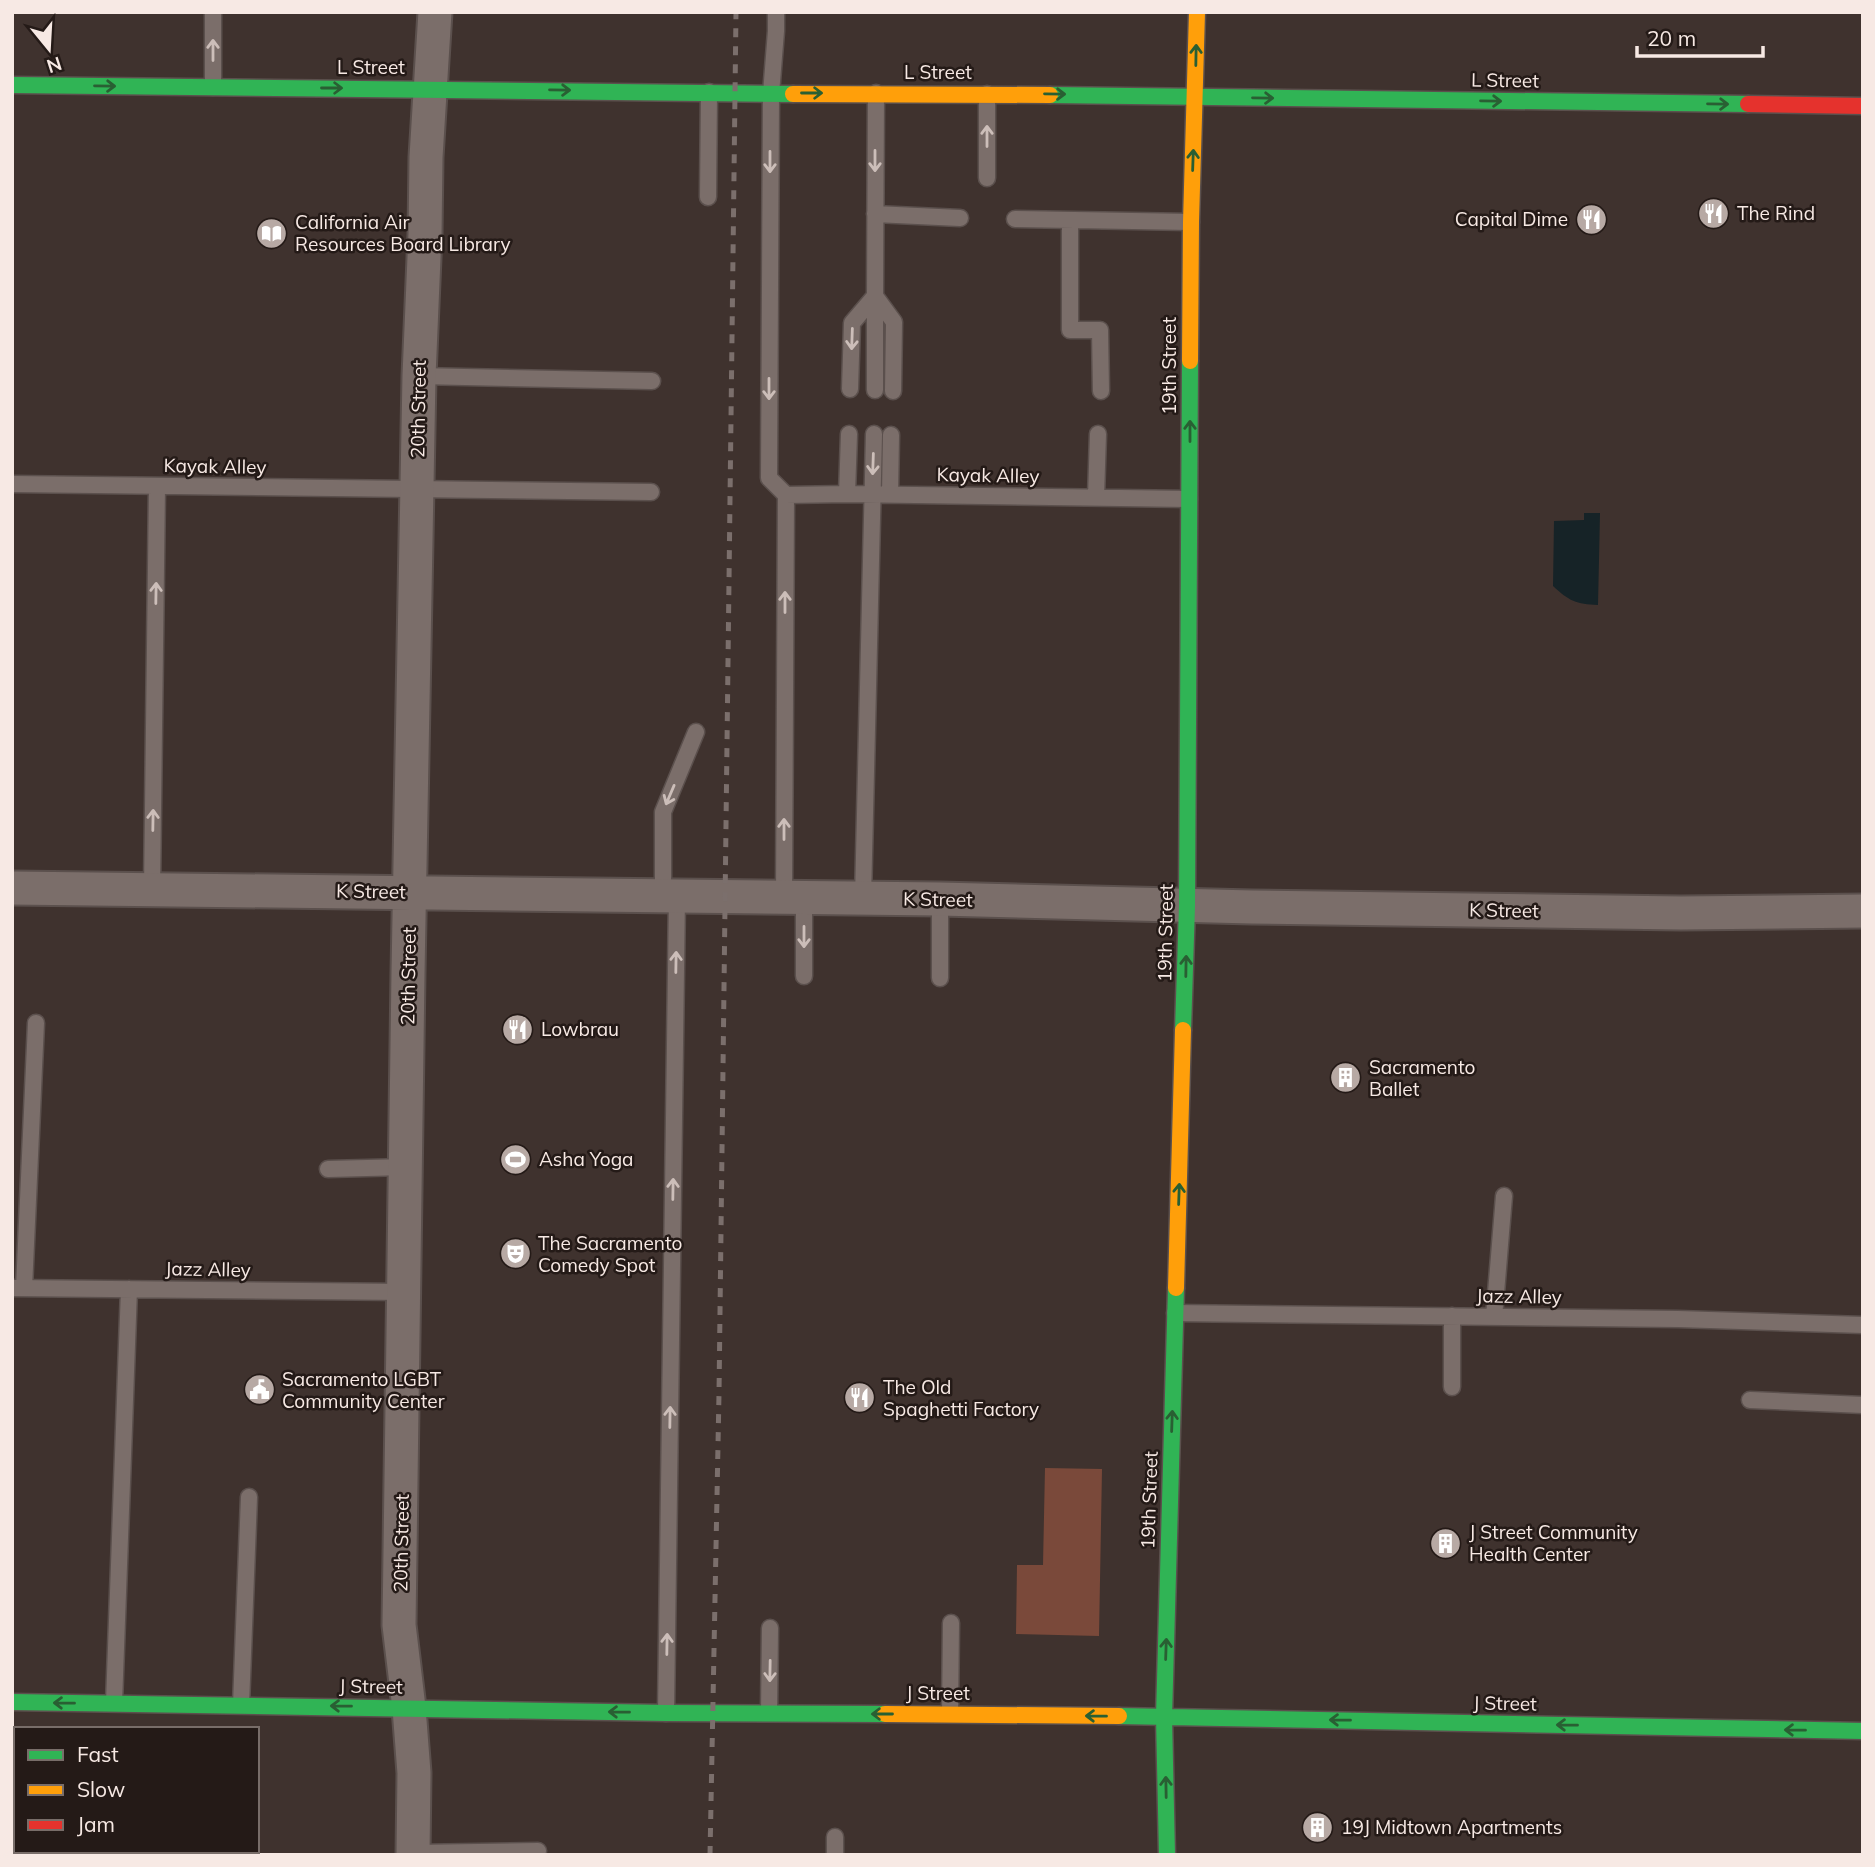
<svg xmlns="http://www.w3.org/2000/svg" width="1875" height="1867" viewBox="0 0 1875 1867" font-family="Mulish,sans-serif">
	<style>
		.green { fill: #7a493a }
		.water { fill: #162327 }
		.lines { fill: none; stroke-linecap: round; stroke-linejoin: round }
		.lane-casing { stroke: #5b504d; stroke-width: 19 }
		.street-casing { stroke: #5b504d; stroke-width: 37 }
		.fast-casing { stroke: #5b504d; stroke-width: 19 }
		.slow-casing { stroke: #5b504d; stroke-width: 19 }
		.jam-casing { stroke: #5b504d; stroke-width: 19 }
		.lane { stroke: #7b6e6a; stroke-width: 16 }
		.street { stroke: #7b6e6a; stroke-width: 33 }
		.fast { stroke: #30b455; stroke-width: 16 }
		.slow { stroke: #ff9f0a; stroke-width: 16 }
		.jam { stroke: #e5322d; stroke-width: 16 }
		.rail { stroke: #7b6f6c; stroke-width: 5; stroke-dasharray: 9 9; stroke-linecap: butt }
		.oneway { stroke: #ccbeb9 }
		.oneway2 { stroke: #295f33 }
		.labels { text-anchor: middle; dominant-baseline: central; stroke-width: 5; stroke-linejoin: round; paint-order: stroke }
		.street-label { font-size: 19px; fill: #f7e9e4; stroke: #241a17 }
		.poi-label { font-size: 19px; fill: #f7e9e4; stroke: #241a17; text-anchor: start }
	</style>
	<rect width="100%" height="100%" fill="#3f322e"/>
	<path class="green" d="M1045,1468L1102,1469L1099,1636L1016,1634L1017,1565H1043Z"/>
	<path class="water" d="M1584,513H1600L1598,605C1576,604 1569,601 1553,586L1554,521L1584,520Z"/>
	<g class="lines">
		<defs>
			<path id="lane" d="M213,12V87
				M776,12V31L771,94L769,478L786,495L784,898
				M876,93L875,296L894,322L893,391
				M987,178V94
				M708,197L709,92
				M875,214L960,218
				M1015,219L1191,222
				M1070,220V330H1100L1101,391
				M875,296V390
				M419,376L652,381
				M850,389L852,323L875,296
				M12,484L651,492
				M847,494L849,434
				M890,494L891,435
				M786,495L847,494L1189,499
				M1096,497L1098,434
				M152,889L157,486
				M663,895V812L696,732
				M863,898L874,434
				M804,976V898
				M940,978V899
				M328,1169L406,1167
				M12,1288L404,1292
				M24,1288L36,1023
				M1175,1313L1678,1319L1863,1325
				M1494,1317L1504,1196
				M1452,1387V1316
				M1750,1400L1863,1405
				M114,1703L129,1289
				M241,1705L249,1497
				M666,1713L677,895
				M769,1713L770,1628
				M950,1714L951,1623
				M413,1853L538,1851
				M835,1855V1837"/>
			<path id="street" d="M12,888L940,899L1252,907L1681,913L1863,911
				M413,1855L414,1773L409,1708L399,1625L408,973L419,376L425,234L426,157L435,12"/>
			<path id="fast" d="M12,85L793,94
				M1050,95L1748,104
				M1183,1030L1187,906L1190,361
				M12,1702L666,1713L885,1714
				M1119,1716L1863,1731
				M1167,1855L1164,1717L1176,1288"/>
			<path id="slow" d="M793,94L1050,95
				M1190,361L1191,222L1197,12
				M1176,1288L1183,1030
				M885,1714L1119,1716"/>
			<path id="jam" d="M1748,104L1863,106"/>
		</defs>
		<use href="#lane" class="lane-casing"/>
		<use href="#street" class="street-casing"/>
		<use href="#fast" class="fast-casing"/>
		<use href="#slow" class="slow-casing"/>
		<use href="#jam" class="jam-casing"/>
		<use href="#lane" class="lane"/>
		<use href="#street" class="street"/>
		<use href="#fast" class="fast"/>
		<use href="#slow" class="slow"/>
		<use href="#jam" class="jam"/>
		<path class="rail" d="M710,1855L719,1394L736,12"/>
	</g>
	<defs><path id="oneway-shaft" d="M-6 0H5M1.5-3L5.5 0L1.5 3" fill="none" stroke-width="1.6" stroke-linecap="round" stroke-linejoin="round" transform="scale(1.75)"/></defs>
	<g class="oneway">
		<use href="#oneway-shaft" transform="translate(213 50) rotate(-90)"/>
		<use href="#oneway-shaft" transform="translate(987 136) rotate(-90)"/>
		<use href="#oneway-shaft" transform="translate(875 161) rotate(90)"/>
		<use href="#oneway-shaft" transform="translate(770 162) rotate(90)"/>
		<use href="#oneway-shaft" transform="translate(852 339) rotate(92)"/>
		<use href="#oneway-shaft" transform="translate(769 389) rotate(90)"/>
		<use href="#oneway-shaft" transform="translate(873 464) rotate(92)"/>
		<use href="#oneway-shaft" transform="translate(156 593) rotate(-89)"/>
		<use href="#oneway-shaft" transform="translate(785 602) rotate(-90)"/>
		<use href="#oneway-shaft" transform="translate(670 795) rotate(113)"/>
		<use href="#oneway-shaft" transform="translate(153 820) rotate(-89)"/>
		<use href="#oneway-shaft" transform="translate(784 829) rotate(-90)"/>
		<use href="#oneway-shaft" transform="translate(804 937) rotate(90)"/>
		<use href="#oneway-shaft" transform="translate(676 962) rotate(-89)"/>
		<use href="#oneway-shaft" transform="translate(673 1189) rotate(-89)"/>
		<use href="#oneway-shaft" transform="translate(670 1417) rotate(-89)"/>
		<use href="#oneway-shaft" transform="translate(667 1644) rotate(-89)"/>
		<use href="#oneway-shaft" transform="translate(770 1671) rotate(91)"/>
	</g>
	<g class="oneway2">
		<use href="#oneway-shaft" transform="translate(1196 55) rotate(-89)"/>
		<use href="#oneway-shaft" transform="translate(105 86) rotate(1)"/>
		<use href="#oneway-shaft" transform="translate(332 88)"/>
		<use href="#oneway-shaft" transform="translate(560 90) rotate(1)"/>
		<use href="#oneway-shaft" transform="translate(812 93)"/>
		<use href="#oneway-shaft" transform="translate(1055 94) rotate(1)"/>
		<use href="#oneway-shaft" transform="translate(1263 98) rotate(1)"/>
		<use href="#oneway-shaft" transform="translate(1491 101) rotate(1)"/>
		<use href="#oneway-shaft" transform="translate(1718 104) rotate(1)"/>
		<use href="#oneway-shaft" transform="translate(1193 160) rotate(-88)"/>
		<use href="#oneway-shaft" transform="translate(1190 431) rotate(-90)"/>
		<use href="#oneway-shaft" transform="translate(1186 966) rotate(-89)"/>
		<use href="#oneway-shaft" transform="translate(1179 1194) rotate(-88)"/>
		<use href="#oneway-shaft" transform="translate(1172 1421) rotate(-88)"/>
		<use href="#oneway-shaft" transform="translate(1166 1649) rotate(-88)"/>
		<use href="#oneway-shaft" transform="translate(64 1703) rotate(-179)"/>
		<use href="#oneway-shaft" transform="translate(341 1706) rotate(-179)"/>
		<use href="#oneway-shaft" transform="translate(619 1712) rotate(-179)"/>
		<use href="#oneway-shaft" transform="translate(882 1714) rotate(-180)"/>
		<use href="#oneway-shaft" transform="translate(1096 1716) rotate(-179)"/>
		<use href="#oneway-shaft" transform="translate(1340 1720) rotate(-179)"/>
		<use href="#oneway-shaft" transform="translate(1567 1725) rotate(-179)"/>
		<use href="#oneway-shaft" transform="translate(1795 1730) rotate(-179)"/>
		<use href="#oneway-shaft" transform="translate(1166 1787) rotate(-91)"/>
	</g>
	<defs>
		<symbol id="restaurant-disc" viewBox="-11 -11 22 22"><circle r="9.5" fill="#b7a9a4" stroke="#241a17"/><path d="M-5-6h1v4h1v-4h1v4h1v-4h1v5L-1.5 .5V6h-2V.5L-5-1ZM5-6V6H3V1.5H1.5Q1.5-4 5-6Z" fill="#fff"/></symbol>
		<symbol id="library-disc" viewBox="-11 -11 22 22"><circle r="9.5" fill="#b7a9a4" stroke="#241a17"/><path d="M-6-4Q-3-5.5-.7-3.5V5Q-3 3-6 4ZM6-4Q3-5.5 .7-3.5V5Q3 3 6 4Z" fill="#fff"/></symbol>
		<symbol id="building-disc" viewBox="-11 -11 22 22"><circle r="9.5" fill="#b7a9a4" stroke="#241a17"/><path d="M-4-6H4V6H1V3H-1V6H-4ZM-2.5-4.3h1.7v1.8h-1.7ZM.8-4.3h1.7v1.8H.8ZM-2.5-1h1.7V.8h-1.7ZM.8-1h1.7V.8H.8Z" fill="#fff"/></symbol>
		<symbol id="stadium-disc" viewBox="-11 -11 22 22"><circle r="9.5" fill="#b7a9a4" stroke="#241a17"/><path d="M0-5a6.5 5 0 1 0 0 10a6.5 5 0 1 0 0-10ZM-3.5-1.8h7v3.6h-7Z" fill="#fff"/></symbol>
		<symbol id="theatre-disc" viewBox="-11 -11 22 22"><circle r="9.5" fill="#b7a9a4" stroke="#241a17"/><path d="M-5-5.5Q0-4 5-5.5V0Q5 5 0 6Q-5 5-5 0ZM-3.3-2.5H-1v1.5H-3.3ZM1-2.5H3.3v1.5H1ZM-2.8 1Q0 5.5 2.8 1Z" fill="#fff"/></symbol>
		<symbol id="civic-disc" viewBox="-11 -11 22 22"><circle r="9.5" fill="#b7a9a4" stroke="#241a17"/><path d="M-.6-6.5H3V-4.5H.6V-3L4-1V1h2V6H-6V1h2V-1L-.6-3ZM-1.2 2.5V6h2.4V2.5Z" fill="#fff"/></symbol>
	</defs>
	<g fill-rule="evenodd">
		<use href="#restaurant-disc" x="1696" y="196" width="35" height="35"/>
		<use href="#restaurant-disc" x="1574" y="202" width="35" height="35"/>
		<use href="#library-disc" x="254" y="216" width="35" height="35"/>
		<use href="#restaurant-disc" x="500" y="1012" width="35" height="35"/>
		<use href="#building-disc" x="1328" y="1060" width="35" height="35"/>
		<use href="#stadium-disc" x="498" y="1142" width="35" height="35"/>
		<use href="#theatre-disc" x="498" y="1236" width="35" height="35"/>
		<use href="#civic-disc" x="242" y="1372" width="35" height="35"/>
		<use href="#restaurant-disc" x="842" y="1380" width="35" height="35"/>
		<use href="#building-disc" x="1428" y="1526" width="35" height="35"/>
		<use href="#building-disc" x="1300" y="1810" width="35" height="35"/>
	</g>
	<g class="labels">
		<g class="street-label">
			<text x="371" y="67">L Street</text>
			<text x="938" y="72">L Street</text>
			<text transform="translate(1505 80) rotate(1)">L Street</text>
			<text transform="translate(1169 366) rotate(-90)">19th Street</text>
			<text transform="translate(418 409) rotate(-89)">20th Street</text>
			<text transform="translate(215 466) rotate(1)">Kayak Alley</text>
			<text transform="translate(988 475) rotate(1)">Kayak Alley</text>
			<text transform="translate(371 891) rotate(1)">K Street</text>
			<text transform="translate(938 899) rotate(1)">K Street</text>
			<text transform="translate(1504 910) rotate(1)">K Street</text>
			<text transform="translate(1165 933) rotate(-89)">19th Street</text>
			<text transform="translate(408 976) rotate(-89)">20th Street</text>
			<text transform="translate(208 1269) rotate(1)">Jazz Alley</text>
			<text transform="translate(1519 1296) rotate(1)">Jazz Alley</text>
			<text transform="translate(1149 1500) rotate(-88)">19th Street</text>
			<text transform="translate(401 1543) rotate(-89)">20th Street</text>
			<text transform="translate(371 1686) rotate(1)">J Street</text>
			<text x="938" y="1693">J Street</text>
			<text transform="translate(1505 1703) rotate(1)">J Street</text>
		</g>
		<g class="poi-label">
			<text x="1737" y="213">The Rind</text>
			<text x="1568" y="219" text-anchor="end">Capital Dime</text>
			<text x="295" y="222">California Air<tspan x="295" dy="22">Resources Board Library</tspan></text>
			<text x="541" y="1029">Lowbrau</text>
			<text x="1369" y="1067">Sacramento<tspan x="1369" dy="22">Ballet</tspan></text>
			<text x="539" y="1159">Asha Yoga</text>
			<text x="538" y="1243">The Sacramento<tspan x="538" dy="22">Comedy Spot</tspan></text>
			<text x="282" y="1379">Sacramento LGBT<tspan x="282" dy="22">Community Center</tspan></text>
			<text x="883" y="1387">The Old<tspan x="883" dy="22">Spaghetti Factory</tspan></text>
			<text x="1469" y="1532">J Street Community<tspan x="1469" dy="22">Health Center</tspan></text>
			<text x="1341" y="1827">19J Midtown Apartments</text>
		</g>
	</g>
	<rect width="1875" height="1867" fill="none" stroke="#f7e9e4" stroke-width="28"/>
	<rect x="14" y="1727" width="245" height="126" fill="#241a17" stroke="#786d69" stroke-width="2"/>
	<rect x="28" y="1750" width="35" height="10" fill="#30b455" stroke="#786d69" stroke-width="2"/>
	<text x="77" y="1762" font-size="21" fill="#f7e9e4">Fast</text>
	<rect x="28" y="1785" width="35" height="10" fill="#ff9f0a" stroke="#786d69" stroke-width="2"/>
	<text x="77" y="1797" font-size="21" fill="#f7e9e4">Slow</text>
	<rect x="28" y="1820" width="35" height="10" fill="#e5322d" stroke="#786d69" stroke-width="2"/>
	<text x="77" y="1832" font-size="21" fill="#f7e9e4">Jam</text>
	<g transform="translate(49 49) rotate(162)" stroke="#241a17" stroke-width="5" paint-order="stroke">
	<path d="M0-5L12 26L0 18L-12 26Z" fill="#f7e9e4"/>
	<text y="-10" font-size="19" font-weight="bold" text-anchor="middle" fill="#f7e9e4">N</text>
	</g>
	<path d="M1637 46v10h126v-10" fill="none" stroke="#f7e9e4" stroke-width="3.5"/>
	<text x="1647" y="46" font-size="21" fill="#f7e9e4" stroke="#241a17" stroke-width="5" paint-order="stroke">20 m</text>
</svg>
